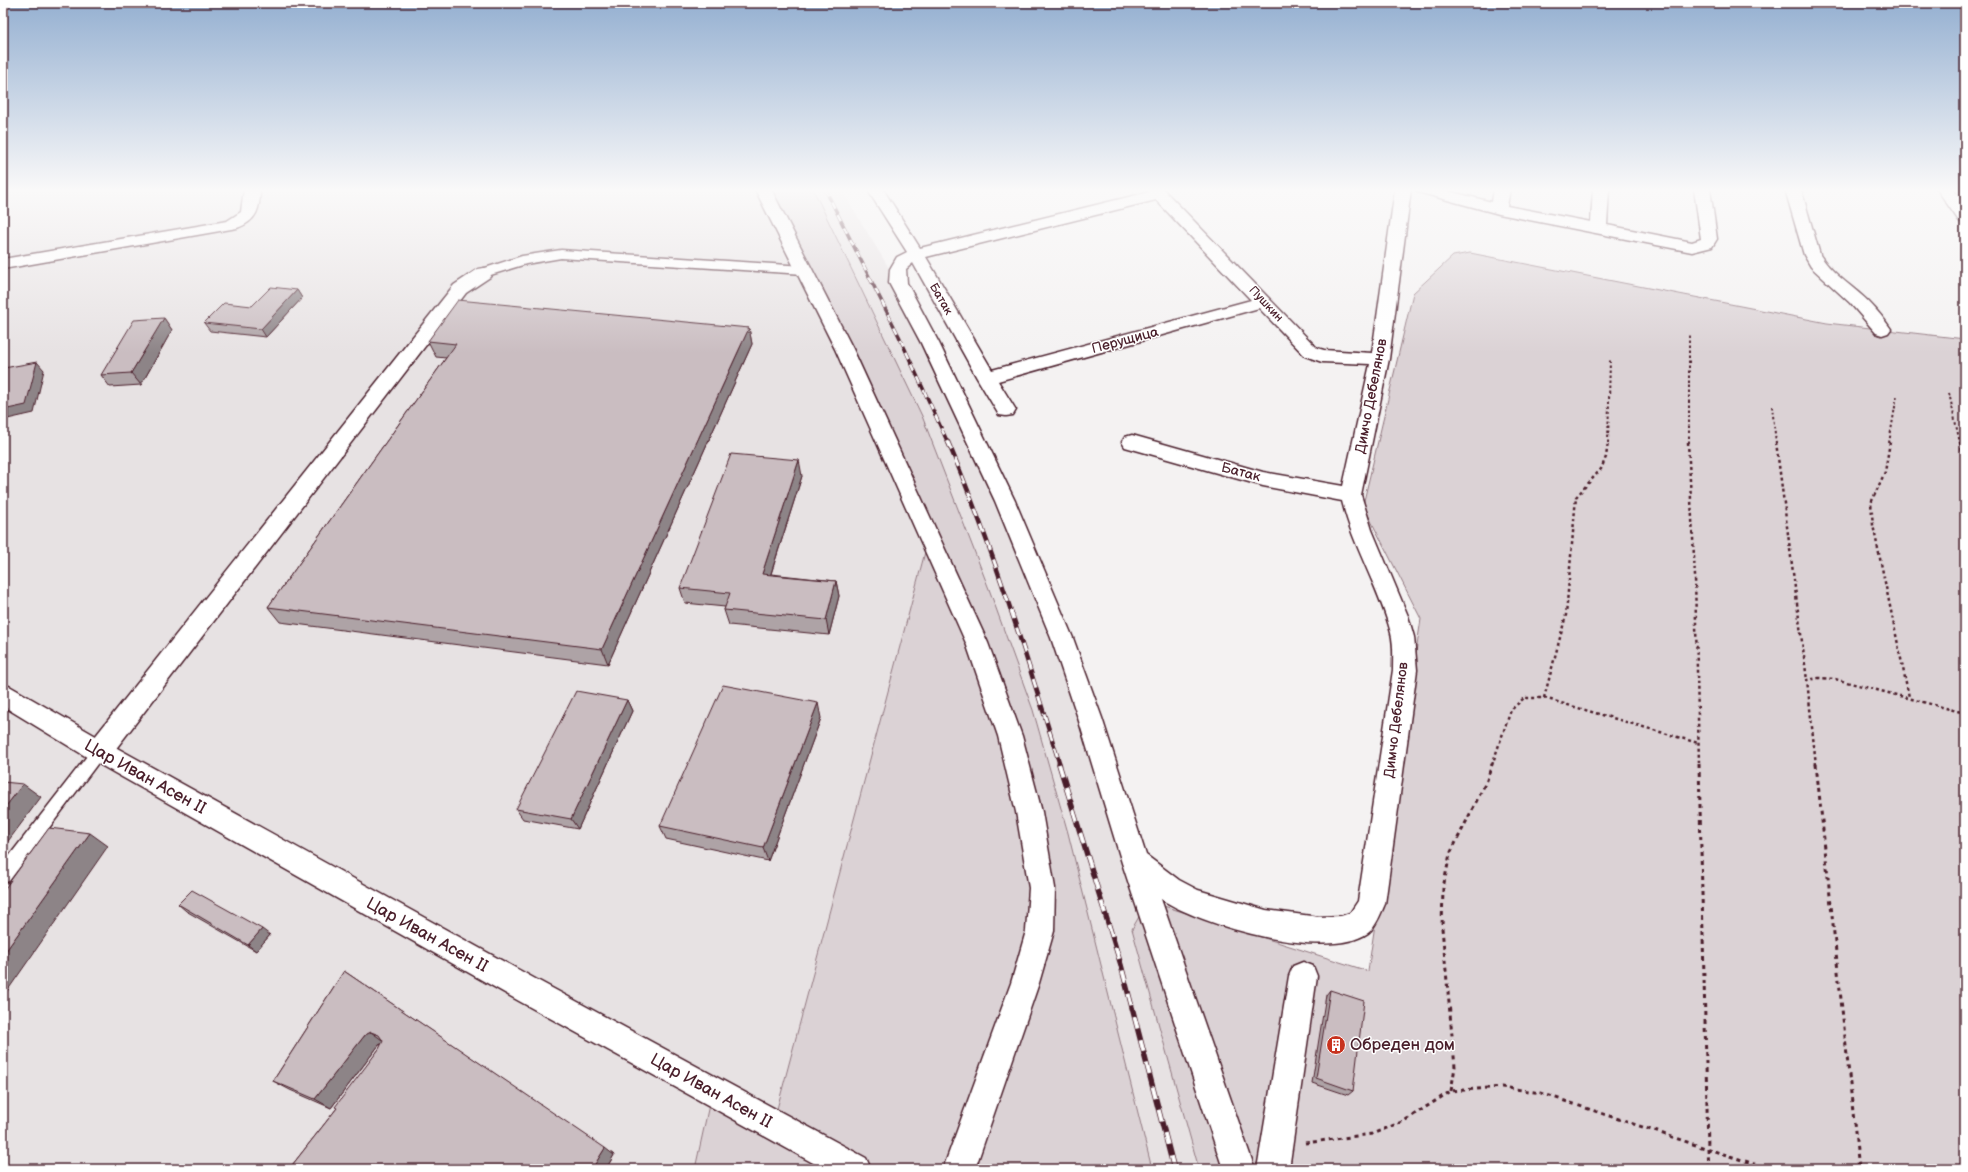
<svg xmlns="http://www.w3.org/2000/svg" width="1968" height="1172" viewBox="0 0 1968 1172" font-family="'Balsamiq Sans',sans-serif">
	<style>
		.built { fill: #e7e2e3 }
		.green { fill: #dbd2d5; stroke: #927880 }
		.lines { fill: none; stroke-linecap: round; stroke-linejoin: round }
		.service-casing { stroke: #4a1f2b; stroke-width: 3 }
		.pedestrian-casing { stroke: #4a1f2b; stroke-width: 3 }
		.minor-casing { stroke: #4a1f2b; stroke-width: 3 }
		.secondary-casing { stroke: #4a1f2b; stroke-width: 3 }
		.path-far2 { stroke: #4a1f2b; stroke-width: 2; stroke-dasharray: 2.5 2.5; stroke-linecap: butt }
		.path-far1 { stroke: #4a1f2b; stroke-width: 2.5; stroke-dasharray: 3 3; stroke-linecap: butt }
		.path { stroke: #4a1f2b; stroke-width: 3; stroke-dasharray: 4 4; stroke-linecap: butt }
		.service { fill: #fff; fill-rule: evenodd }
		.pedestrian { fill: #fff; fill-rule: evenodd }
		.minor { fill: #fff; fill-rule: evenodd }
		.secondary { fill: #fff; fill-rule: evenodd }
		.rail-far2-casing { stroke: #4a1f2b; stroke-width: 3.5 }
		.rail-far1-casing { stroke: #4a1f2b; stroke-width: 4.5 }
		.rail-casing { stroke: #4a1f2b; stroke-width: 5.5 }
		.rail-far2 { stroke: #fff; stroke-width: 2.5; stroke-dasharray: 7; stroke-linecap: butt }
		.rail-far1 { stroke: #fff; stroke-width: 3; stroke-dasharray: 9; stroke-linecap: butt }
		.rail { stroke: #fff; stroke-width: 4; stroke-dasharray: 12; stroke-linecap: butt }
		.wall { fill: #aea3a6; stroke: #4a1f2b }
		.shaded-wall { fill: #8d8487; stroke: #4a1f2b }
		.building { fill: #cabdc1; stroke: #4a1f2b }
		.labels { text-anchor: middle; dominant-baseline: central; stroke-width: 3; stroke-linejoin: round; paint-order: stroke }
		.far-street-label { font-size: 12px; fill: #4a1f2b; stroke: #fff }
		.street-label { font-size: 14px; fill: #4a1f2b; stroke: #fff }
		.near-street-label { font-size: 17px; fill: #4a1f2b; stroke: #fff }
		.near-poi-label { font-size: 17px; fill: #4a1f2b; stroke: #fff; text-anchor: start }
	</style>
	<rect width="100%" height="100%" fill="#f4f2f2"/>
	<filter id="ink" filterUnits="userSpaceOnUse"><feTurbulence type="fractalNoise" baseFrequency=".025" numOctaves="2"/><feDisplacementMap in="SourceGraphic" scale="8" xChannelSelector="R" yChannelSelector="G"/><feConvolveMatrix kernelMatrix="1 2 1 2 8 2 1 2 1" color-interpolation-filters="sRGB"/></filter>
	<g filter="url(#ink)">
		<path class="built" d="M3,189H763L929,537L773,1124L712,1092L695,1169H3Z
			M813,189H841L898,283L1005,501L1148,901L1132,929L1199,1169H1152L1068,833L1033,710L989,589L922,416Z"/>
		<path class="green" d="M763,189H813L922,416L989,589L1033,710L1068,833L1152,1169H695L712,1091L773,1124L929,537Z
			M1470,253L1827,323L1965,339V1169H1199L1132,929L1148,901L1368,971L1421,619L1363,505L1413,293L1453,256Z"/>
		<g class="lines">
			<defs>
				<path id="service" d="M99,745L104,747L106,751L104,755L9,881L3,883V864L94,747Z"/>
				<path id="pedestrian" d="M561,250L804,266L809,267L811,270L809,273L804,274L561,258L526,264L484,277L479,276L477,273L479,270L522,256Z"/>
				<path id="minor" d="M244,189H260C260,209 257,221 237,228L3,269V259L227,221L241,212Z
					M755,189H771L853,349L988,643L1022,736L1042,812L1055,888L1054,931L1039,983L975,1169H943L1011,983L1026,931L1029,888L1016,812L998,736L966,643L835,349Z
					M867,189H883L920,248L1149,192L1147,189H1163L1317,348L1324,350L1372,353L1395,189H1411L1389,359L1361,495L1372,530L1408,616L1414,637L1417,670L1385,904C1381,913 1376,927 1368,933C1326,962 1200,925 1161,899L1255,1169H1223L1122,863L1078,718L1051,638L995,501L921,343L889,283L890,269L897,257L907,252ZM1156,200L1251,300L992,370L926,257ZM913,263L977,378L999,415L1006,416L1013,415L1016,410L998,381L1259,308L1305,356L1322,362L1370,364L1343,486L1263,472L1132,435L1125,437L1122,442L1125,447L1263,486L1342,501C1353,547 1379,587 1391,633C1394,645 1393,658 1393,670L1358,901L1350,913L1341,916L1319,917L1266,910L1198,890L1179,880L1146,855L1102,718L1073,638L1015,501L939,343L907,283L906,269Z
					M1415,189H1440L1492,202L1494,189H1510L1507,206L1591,222L1593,189H1609L1607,225L1692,242L1701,239L1694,189H1710L1717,239L1712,247L1692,252L1499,214L1418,192Z
					M1785,189H1801L1820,255C1830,271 1846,282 1860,294C1872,304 1882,316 1891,329L1888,333L1882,335L1876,333L1850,303L1811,267L1804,255Z
					M1937,189H1953L1965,206V223L1959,221Z
					M484,268L490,269L492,273L490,277L466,293L108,759L99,762L90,759L87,751L90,743L454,285L478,269Z
					M1303,962L1313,966L1317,976L1289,1169H1257L1289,976L1293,966Z"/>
				<path id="secondary" d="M3,684L11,687L108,743L539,981L866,1158L871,1169H824L519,1001L90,759L3,706Z"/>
			</defs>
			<use href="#service" class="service-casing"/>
			<use href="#pedestrian" class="pedestrian-casing"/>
			<use href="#minor" class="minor-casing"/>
			<use href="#secondary" class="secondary-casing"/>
			<path class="path-far2" d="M1949,393L1960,443
				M1772,406L1776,443
				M1608,443L1610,359
				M1689,443V335
				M1889,443L1897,395"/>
			<path class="path-far1" d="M1688,442L1695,576L1699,765
				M1776,442L1807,680
				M1890,442L1885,472L1871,503L1873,525L1909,697
				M1960,442L1965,465
				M1544,698L1566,615L1576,497L1601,469L1606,457L1608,442
				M1492,765L1511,710L1524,698H1544L1698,743
				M1816,765L1807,680L1819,678L1835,679L1965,713"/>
			<path class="path" d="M1699,764L1708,1149L1770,1169
				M1816,764L1859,1169
				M1451,1091L1455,1067L1442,928L1443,888L1450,854L1487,780L1492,764
				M1305,1143L1372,1134L1404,1121L1451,1091L1502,1087L1541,1093L1708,1149L1709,1169"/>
			<use href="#service" class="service"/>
			<use href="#pedestrian" class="pedestrian"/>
			<use href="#minor" class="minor"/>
			<use href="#secondary" class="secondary"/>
			<defs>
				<path id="rail-far2" d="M825,189L899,336L948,443"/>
				<path id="rail-far1" d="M948,442C993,547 1026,656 1060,765"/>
				<path id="rail" d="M1059,764L1121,965L1174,1169"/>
			</defs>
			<use href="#rail-far2" class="rail-far2-casing"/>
			<use href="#rail-far1" class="rail-far1-casing"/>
			<use href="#rail" class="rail-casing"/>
			<use href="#rail-far2" class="rail-far2"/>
			<use href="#rail-far1" class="rail-far1"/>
			<use href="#rail" class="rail"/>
		</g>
		<path class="wall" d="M297,290L302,298L266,337L210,331L204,323Z
			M164,318L172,330L141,385L110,387L101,375Z
			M749,328L752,344L608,664L280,622L268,607L446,358L436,357L428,341Z
			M802,476L771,574L836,581L839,596L829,635L729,625L724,610L725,607L685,603L680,588Z
			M627,700L632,711L578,829L523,819L516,809Z
			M821,718L768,861L666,839L660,826Z
			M178,904L270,935L256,951L186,911Z
			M344,971L614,1155L606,1169H289L337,1108L379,1049L382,1044L379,1045L331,1108L290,1090L273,1081Z
			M1330,990L1353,1091L1348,1095L1312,1083L1326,995Z"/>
		<path class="shaded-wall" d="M297,290L302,298L266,337L261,329Z
			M164,318L172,330L141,385L131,373Z
			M749,328L752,344L608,664L602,649Z
			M37,362L44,370L34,413L3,420V410Z
			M799,460L802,476L766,589L762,574Z
			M836,581L839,596L829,635L826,620Z
			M627,700L632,711L578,829L571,819Z
			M818,703L821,718L768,861L763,848Z
			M23,784L41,797L3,848V810Z
			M90,833L108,846L3,997V955Z
			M262,929L270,935L256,951L248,945Z
			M371,1032L385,1042L379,1045L331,1108L315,1099L365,1035Z
			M605,1148L614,1155L606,1169H592Z"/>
		<path class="building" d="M271,287L297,290L261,329L204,323L224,303L252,306Z
			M458,300L749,328L602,649L268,607L456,344L428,341Z
			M164,318L131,373L101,375L134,320Z
			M37,362L26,405L3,410V372L4,368Z
			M731,454L799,460L762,574L836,581L826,620L724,610L730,593L680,588Z
			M723,685L818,703L763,848L660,826Z
			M576,691L627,700L571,819L516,809Z
			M3,782L23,784L3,810Z
			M49,828L90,833L3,955V891Z
			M192,890L262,929L248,945L178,904Z
			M344,971L605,1148L592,1169H289L337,1108L335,1107L379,1049L383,1041L379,1035L371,1032L365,1035L315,1099L273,1081Z
			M1330,990L1364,1001L1353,1091L1316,1078Z"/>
	</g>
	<linearGradient id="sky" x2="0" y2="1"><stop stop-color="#95b0d1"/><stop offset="0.54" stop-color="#faf9f9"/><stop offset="1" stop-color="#faf9f9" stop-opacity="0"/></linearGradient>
	<rect width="1968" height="353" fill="url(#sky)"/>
	<defs>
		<symbol id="building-disc" viewBox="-11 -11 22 22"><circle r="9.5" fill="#c8321e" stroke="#fff"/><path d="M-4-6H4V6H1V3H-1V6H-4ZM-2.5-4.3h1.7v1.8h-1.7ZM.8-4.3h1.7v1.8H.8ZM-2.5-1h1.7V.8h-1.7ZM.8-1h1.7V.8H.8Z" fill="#fff"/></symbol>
	</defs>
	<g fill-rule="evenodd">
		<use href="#building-disc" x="1325" y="1034" width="22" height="22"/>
	</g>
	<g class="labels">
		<g class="far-street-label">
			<text transform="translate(941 299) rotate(60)">Батак</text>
			<text transform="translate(1266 304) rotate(47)">Пушкин</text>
		</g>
		<g class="street-label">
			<text transform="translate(1125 340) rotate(-15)">Перущица</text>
			<text transform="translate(1371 396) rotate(-79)">Димчо Дебелянов</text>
			<text transform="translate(1241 472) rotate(15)">Батак</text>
			<text transform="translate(1396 720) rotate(-83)">Димчо Дебелянов</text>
		</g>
		<g class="near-street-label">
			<text transform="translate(145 777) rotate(29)">Цар Иван Асен II</text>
			<text transform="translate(427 935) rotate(29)">Цар Иван Асен II</text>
			<text transform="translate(711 1091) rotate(29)">Цар Иван Асен II</text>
		</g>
		<g class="near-poi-label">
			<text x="1350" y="1045">Обреден дом</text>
		</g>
	</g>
	<rect width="1968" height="1172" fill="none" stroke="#fff" stroke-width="16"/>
	<rect x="8" y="8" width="1952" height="1156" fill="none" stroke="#4a1f2b" stroke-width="1.5" filter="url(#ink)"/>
</svg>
